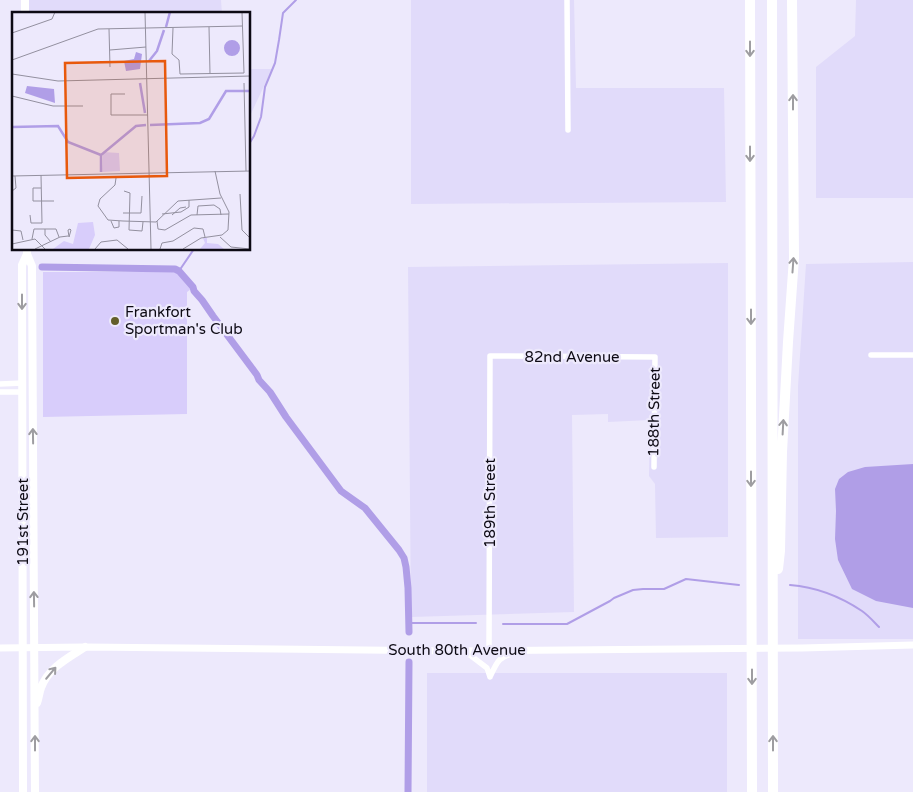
<svg xmlns="http://www.w3.org/2000/svg" width="913" height="792" viewBox="0 0 913 792" font-family="'Varela Round',sans-serif">
	<style>
		.built { fill: #e1dbfa }
		.green { fill: #d8cdfb }
		.water { fill: #b09ee7 }
		.lines { fill: none; stroke-linecap: round; stroke-linejoin: round }
		.stream { stroke: #b09ee7; stroke-width: 2 }
		.canal { stroke: #b09ee7; stroke-width: 7 }
		.minor { stroke: #fff; stroke-width: 5.5 }
		.tertiary { stroke: #fff; stroke-width: 7 }
		.secondary { stroke: #fff; stroke-width: 8 }
		.motorway { stroke: #fff; stroke-width: 10 }
		.oneway { stroke: #9e9da1 }
		.poi-dot { fill: #635e2a; stroke: #ede9fc; stroke-width: 2 }
		.labels { text-anchor: middle; dominant-baseline: central; stroke-width: 4.5; stroke-linejoin: round; paint-order: stroke }
		.poi-label { font-size: 15px; fill: #0d0a14; stroke: #ede9fc; text-anchor: start }
		.street-label { font-size: 15px; fill: #0d0a14; stroke: #ede9fc }
		.inset-river { fill: none; stroke: #b09ee7; stroke-width: 2.5 }
		.inset-road { fill: none; stroke: #93909f; stroke-width: 1 }
		.view { fill: #e8590c; fill-opacity: 0.15; stroke: #e8590c; stroke-width: 2.5 }
		.inset-edge { fill: none; stroke: #0d0a14; stroke-width: 2.5 }
	</style>
	<rect width="100%" height="100%" fill="#ede9fc"/>
	<path class="built" d="M25,0H221L222,14H25Z
		M411,0H574L576,88H724L726,202L411,204Z
		M856,0H913V198H816V67L855,36Z
		M249,69H272L249,118Z
		M913,262V639H798V386L806,264Z
		M728,263V537L656,538L655,484L649,476L650,420L608,422V414L572,415L574,612L411,617L408,267Z
		M427,673H727V792H427Z"/>
	<path class="green" d="M43,272H174L187,276L195,286L187,292V414L43,417Z"/>
	<path class="water" d="M913,464V608L876,601L852,589L838,560L835,539L836,511L835,489L839,479L848,472L865,467Z"/>
	<g class="lines">
		<path class="stream" d="M249,144L254,136L261,117L265,87L275,63L279,40L283,13L296,0
			M179,271L194,249
			M790,585C816,587 841,597 862,611C869,616 874,622 879,627
			M409,623H476
			M503,624H567L610,601L614,598L633,590L643,589H664L686,579L739,585"/>
		<path class="canal" d="M42,267L175,269L179,271L193,287L194,291L202,300L213,316L257,375L259,380L270,392L286,417L341,491L365,508L399,550L404,558L406,567L408,588L409,632
			M408,792L409,662"/>
		<path class="minor" d="M567,0L568,130
			M871,355H913
			M0,384L23,383
			M0,392H23
			M489,650L490,356L655,357L654,467
			M460,652L470,655L487,668L490,677
			M490,677C498,659 499,657 518,652"/>
		<path class="tertiary" d="M0,648L85,647L455,651L802,648L913,645"/>
		<path class="secondary" d="M25,0V14
			M27,249V254L32,266L35,792
			M37,703C39,698 39,693 41,688C48,668 68,658 85,647
			M23,792L22,265L27,254"/>
		<path class="motorway" d="M750,0L752,792
			M772,0L773,792
			M778,569L780,551L782,452L788,342L794,258L792,0"/>
	</g>
	<defs><path id="oneway-shaft" d="M-6 0H5M1.5-3L5.5 0L1.5 3" fill="none" stroke-width="1.6" stroke-linecap="round" stroke-linejoin="round" transform="scale(1.25)"/></defs>
	<g class="oneway">
		<use href="#oneway-shaft" transform="translate(750 49) rotate(90)"/>
		<use href="#oneway-shaft" transform="translate(793 102) rotate(-90)"/>
		<use href="#oneway-shaft" transform="translate(750 154) rotate(90)"/>
		<use href="#oneway-shaft" transform="translate(793 265) rotate(-86)"/>
		<use href="#oneway-shaft" transform="translate(22 302) rotate(90)"/>
		<use href="#oneway-shaft" transform="translate(751 317) rotate(90)"/>
		<use href="#oneway-shaft" transform="translate(783 427) rotate(-87)"/>
		<use href="#oneway-shaft" transform="translate(33 436) rotate(-91)"/>
		<use href="#oneway-shaft" transform="translate(751 479) rotate(90)"/>
		<use href="#oneway-shaft" transform="translate(34 599) rotate(-91)"/>
		<use href="#oneway-shaft" transform="translate(51 673) rotate(-50)"/>
		<use href="#oneway-shaft" transform="translate(752 677) rotate(90)"/>
		<use href="#oneway-shaft" transform="translate(35 743) rotate(-90)"/>
		<use href="#oneway-shaft" transform="translate(773 743) rotate(-90)"/>
	</g>
	<circle class="poi-dot" cx="115" cy="321" r="5"/>
	<g class="labels">
		<g class="poi-label">
			<text x="125" y="312">Frankfort<tspan x="125" dy="17">Sportman's Club</tspan></text>
		</g>
		<g class="street-label">
			<text x="572" y="357">82nd Avenue</text>
			<text transform="translate(654 412) rotate(-89)">188th Street</text>
			<text transform="translate(490 503) rotate(-90)">189th Street</text>
			<text transform="translate(23 522) rotate(-90)">191st Street</text>
			<text x="457" y="650">South 80th Avenue</text>
		</g>
	</g>
	<g transform="translate(12 12)">
		<rect width="238" height="238" fill="#ede9fc"/>
		<path d="M91,140L107,141L108,159L90,160ZM81,210L83,223L77,237H41L52,229L61,232L66,211ZM191,226H195V231L206,232L212,237H188L193,231Z" fill="#d8cdfb"/>
		<path d="M212 36a8 8 0 1 1 16 0a8 8 0 1 1-16 0ZM124,40L130,42L128,57L114,59L112,49L122,47ZM15,74L42,77L43,91L13,81Z" fill="#b09ee7"/>
		<path class="inset-river" d="M154,15L158,0M137,49L145,39L152,18M128,71L133,101M138,113L188,111L197,107L214,79H238M0,115L46,114L56,130L89,143M89,160V143L124,114L134,113"/>
		<path class="inset-road" d="M133,0L139,237M197,15L198,62M161,16L160,42L167,48L168,62L232,61L230,0M97,17L98,55M0,21L40,7L43,0M98,38L134,35M0,48L86,17L230,14M0,62L46,69L238,64M232,71L234,159M113,82H99V103H136M0,84L41,94H71M0,164L238,159M104,166L103,173L88,187L86,194L96,208L111,209M29,176H21V189H42M0,179L4,176L3,164M112,179L118,181L117,218L130,219L131,210M228,182L230,218L238,226M111,201H129L130,184M150,202L169,200L177,195V188M18,203L19,211H30L29,163M160,203L168,196L174,195M185,203L186,194L202,193L208,197L209,203M99,209L102,216L107,215V209M111,209L144,210L166,189L209,186M145,209L146,217L153,218L179,203L217,202M33,217V223L39,230M58,217L59,218L57,225L56,218ZM0,218L9,219L11,228M208,225L219,235L238,237M20,227L22,217H44L47,225M0,232L23,227L33,237M23,237L48,225L56,224M83,237L89,230L105,228L116,237M148,237L150,231L161,229L182,216L191,217L193,225M171,237L189,226L210,223L216,218L217,200L208,182L203,159"/>
		<path class="view" d="M153,49L155,164L55,166L53,51Z"/>
		<rect width="238" height="238" class="inset-edge"/>
	</g>
</svg>
